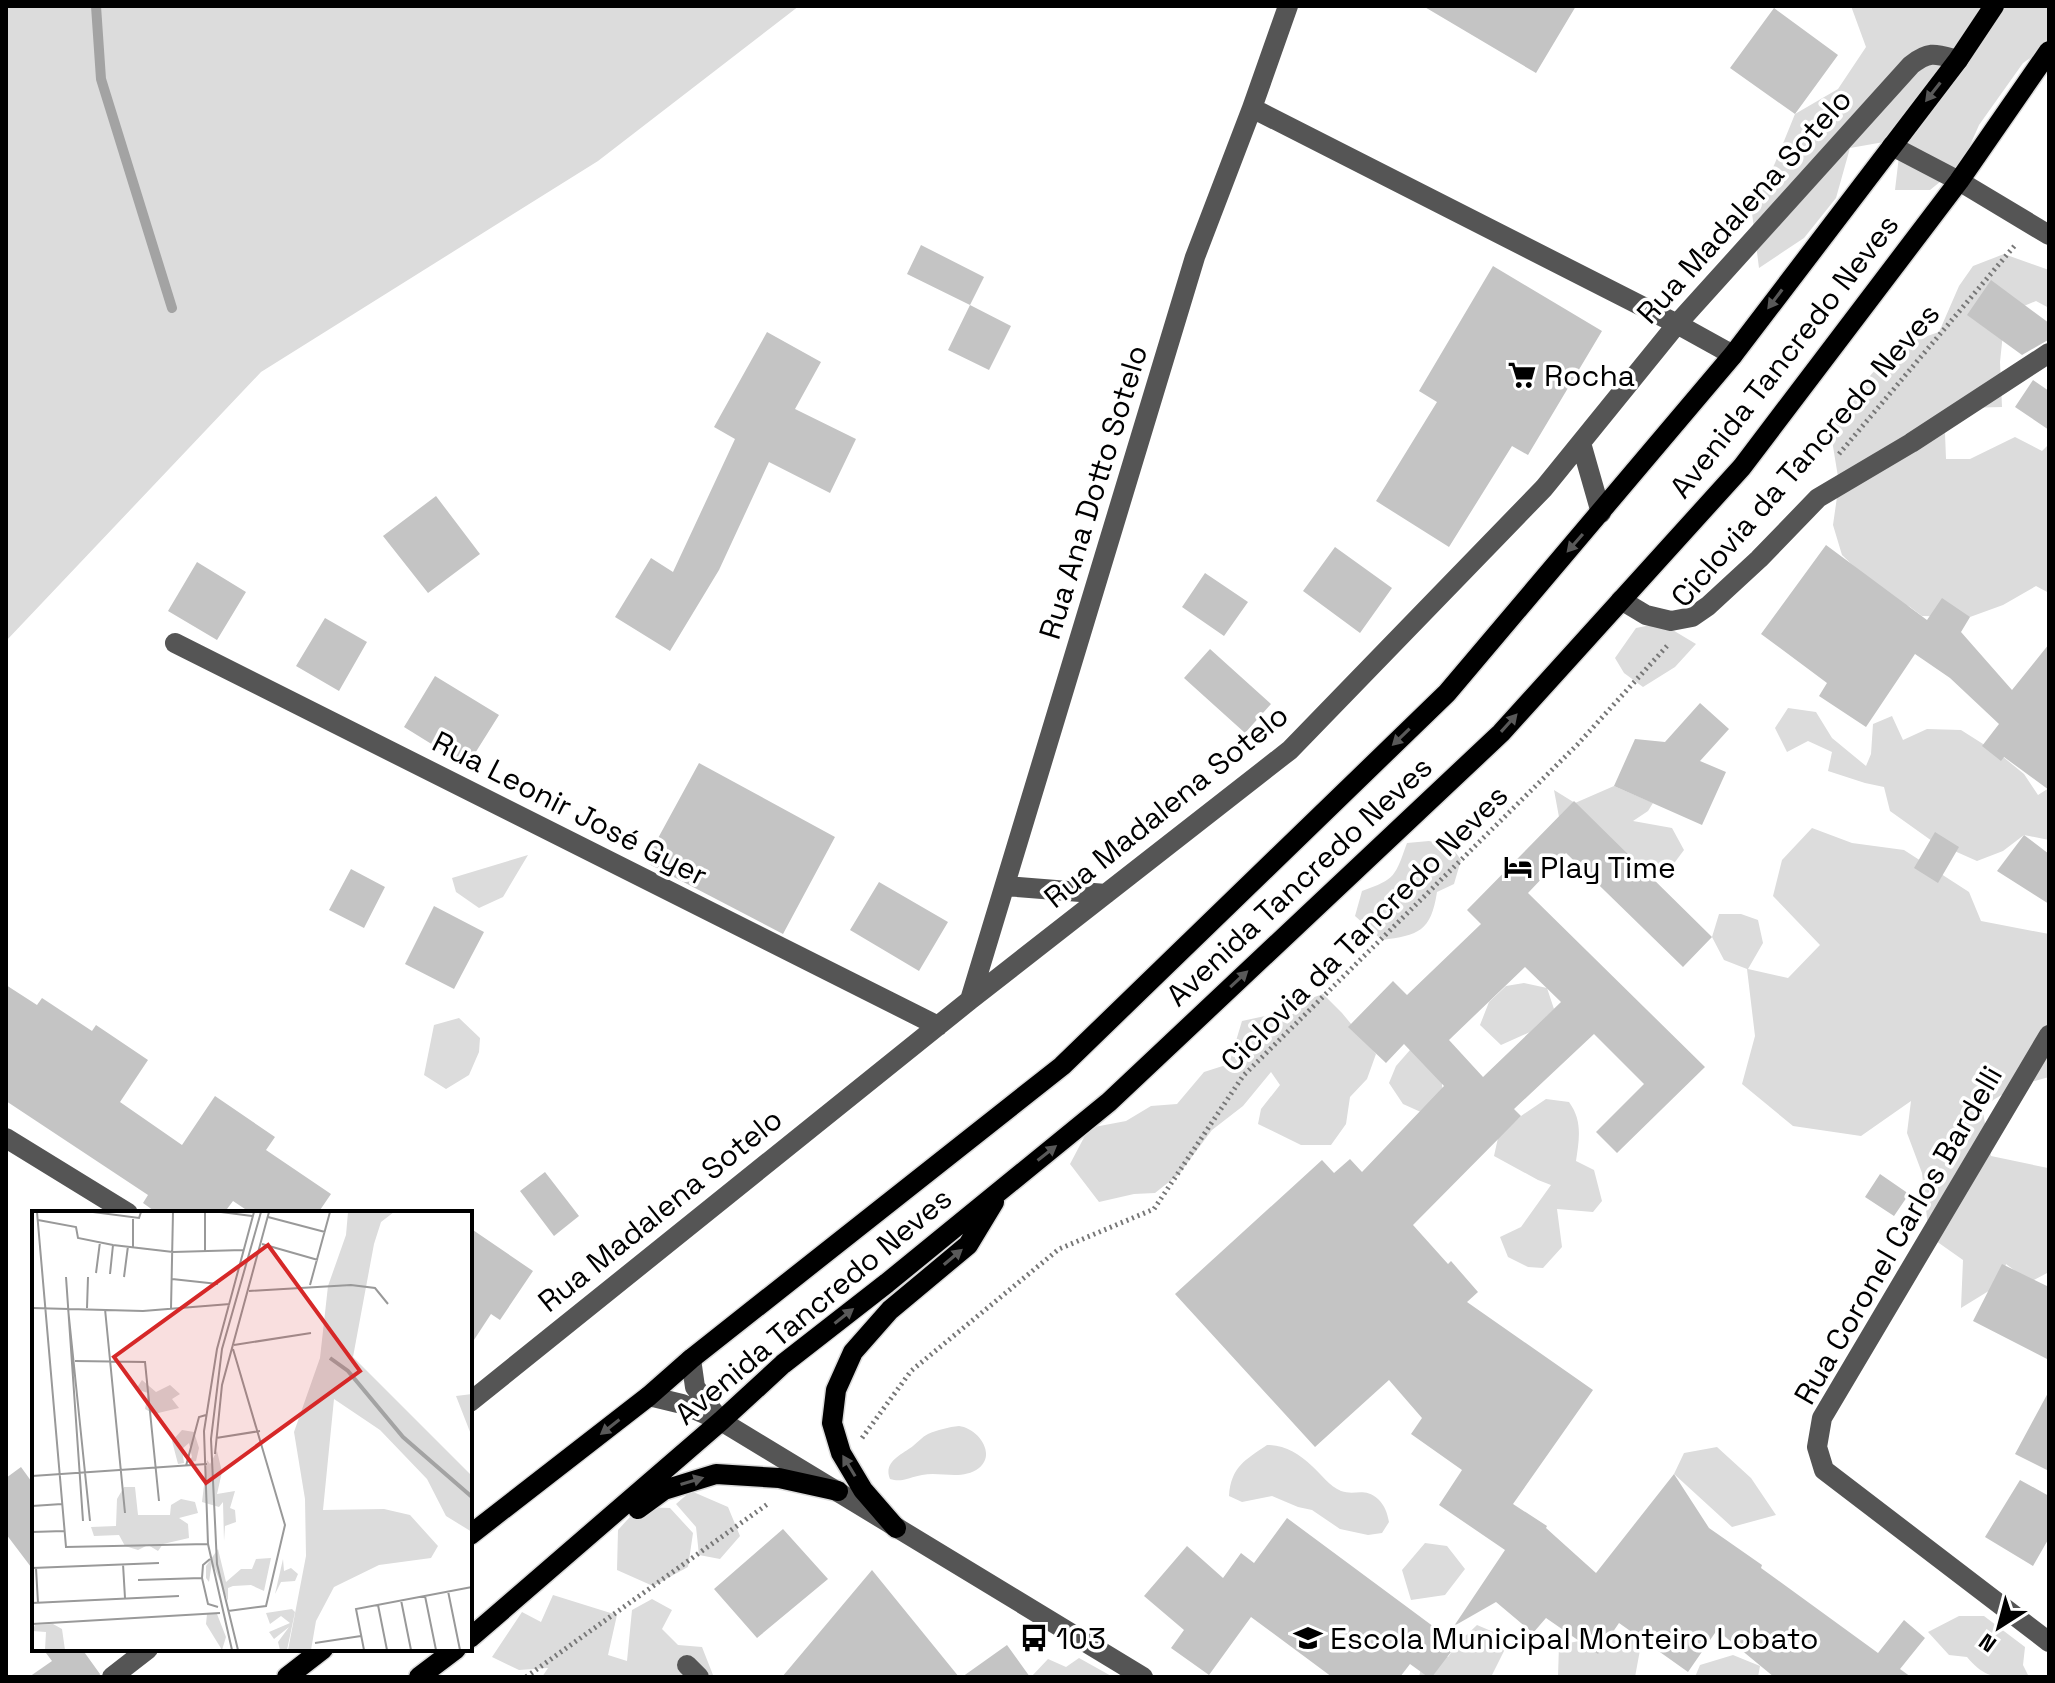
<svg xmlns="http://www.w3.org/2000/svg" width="2055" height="1683" viewBox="0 0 2055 1683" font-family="'Space Grotesk',sans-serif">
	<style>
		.green { fill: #dcdcdc }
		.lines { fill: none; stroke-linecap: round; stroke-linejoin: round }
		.stream { stroke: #a3a3a3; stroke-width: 10 }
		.building { fill: #c4c4c4; fill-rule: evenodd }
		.major-casing { stroke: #dbdbdb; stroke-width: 23 }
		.path { stroke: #777; stroke-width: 5; stroke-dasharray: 2 4; stroke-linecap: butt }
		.minor { stroke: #555; stroke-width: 20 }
		.major { stroke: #000; stroke-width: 20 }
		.oneway { fill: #595959 }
		.labels { text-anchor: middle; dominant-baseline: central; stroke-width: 7; stroke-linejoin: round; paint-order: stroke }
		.street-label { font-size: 30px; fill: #000; stroke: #fff }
		.poi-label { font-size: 30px; fill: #000; stroke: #fff; text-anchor: start }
		.inset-river { fill: none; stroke: #a3a3a3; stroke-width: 4 }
		.inset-road { fill: none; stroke: #999; stroke-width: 2 }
		.view { fill: #d62828; fill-opacity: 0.15; stroke: #d62828; stroke-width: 4 }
		.inset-edge { fill: none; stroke: #000; stroke-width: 4 }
	</style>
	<rect width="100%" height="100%" fill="#fff"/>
	<path class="green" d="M6,6H799L598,161L261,372L6,641Z
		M1851,6H2049V45L2023,63L1979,125L1967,152L1951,173L1930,190H1895L1901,139L1850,148L1836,198L1804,238L1759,268L1752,213L1775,163L1795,114L1838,89L1866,47Z
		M2004,254L2049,270V308L2036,301L2005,314L2000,362L2002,407L1963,408L1945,433L1946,459H1970L2015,437L2042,451L2049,444V593L2036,586L2003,605L1970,617L1922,616L1910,607L1883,594L1842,555L1833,525L1839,483L1830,428L1857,391L1895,347L1939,332L1959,286L1973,266Z
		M1661,623L1696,644L1675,667L1643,687L1624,673L1615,658L1636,628Z
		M1788,708L1816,712L1832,738L1866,766L1871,754L1873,724L1892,716L1903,740L1927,729L1961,730L2002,756L2024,774L2038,795L2049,788V840L2024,835L2003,851L1977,861L1932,841L1890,811L1884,787L1865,783L1828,771L1832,752L1808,741L1787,752L1775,728Z
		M1614,786L1653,803L1648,811L1633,821L1672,828L1684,850L1672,866L1655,881L1559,817L1554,790L1575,803Z
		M1812,828L1852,843L1904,850L1969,892L1981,921L2049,934V1077L2016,1086L1982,1107L1991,1156L2048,1168L2049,1272L2030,1282L2006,1264L2000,1284L1961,1308L1963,1260L1929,1236L1922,1173L1907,1133L1911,1101L1861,1136L1793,1126L1742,1084L1755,1036L1747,969L1724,960L1712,937L1719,914H1741L1758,920L1763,943L1748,969L1788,978L1820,945L1773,896L1782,860Z
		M1429,841L1451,846L1461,860L1454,884L1437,892C1431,932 1418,935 1382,940L1355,916L1362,891C1396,879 1395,876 1407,843Z
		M528,855L503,897L479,908L456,892L452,878Z
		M1524,983L1547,988L1554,1009L1530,1032L1501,1045L1480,1025L1489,1002L1506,986Z
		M1323,994L1342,1013L1376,1054L1367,1079L1350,1097L1346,1124L1331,1145H1301L1258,1124L1261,1109L1280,1085L1271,1072L1243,1106L1212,1130L1179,1174L1155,1193L1134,1194L1099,1202L1070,1164L1089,1128L1126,1121L1151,1106L1177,1104L1204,1072L1229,1064L1242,1021L1265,1016L1293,1014L1306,1000Z
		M459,1018L480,1038L479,1052L469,1075L446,1089L424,1075L434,1025Z
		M1410,1050L1442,1058V1085L1445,1103L1423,1113L1403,1104L1389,1083L1396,1066Z
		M1546,1099L1569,1102C1583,1121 1579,1140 1576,1161L1594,1170L1602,1201L1593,1212L1557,1209L1562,1247L1543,1268L1528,1267L1508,1257L1500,1237L1521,1227L1551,1185L1538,1180L1494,1156L1498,1138L1521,1116Z
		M959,1426C977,1428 997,1453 979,1468C962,1481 940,1471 922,1475C910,1477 902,1483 890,1479C883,1462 901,1455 913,1446C918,1442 922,1437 928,1434C937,1430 949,1427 959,1426Z
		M1267,1445C1285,1445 1299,1454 1312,1466C1322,1475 1329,1486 1341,1491C1355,1496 1364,1487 1378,1499C1385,1506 1387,1512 1389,1522L1382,1533L1368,1535L1340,1529L1312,1510L1298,1507L1272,1496L1242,1502L1229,1496C1231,1467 1245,1460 1267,1445Z
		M1717,1447L1751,1478L1776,1515L1732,1527L1674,1474L1684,1453Z
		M691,1491L728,1507L740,1536L720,1559L699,1555L696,1527L676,1504Z
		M639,1507L670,1508L693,1533L688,1567L653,1586L617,1570L618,1530Z
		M1425,1543L1447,1546L1465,1569L1445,1595L1411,1600L1402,1570Z
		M553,1595L617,1615L608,1655L627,1661L632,1610L652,1599L672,1610L662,1629L678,1645L702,1647L713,1675L706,1677H542L548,1668L519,1670L492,1657L522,1612L541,1622Z
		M1959,1616H1984L2025,1647L2023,1665L2029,1677C1999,1677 1987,1681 1967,1657L1949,1655L1928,1632Z
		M1477,1625L1510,1639L1491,1677H1419L1426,1646L1448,1657L1457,1644Z
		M1589,1639H1642L1635,1677H1558L1559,1645Z
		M1733,1655L1760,1666L1758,1677H1695L1700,1665Z
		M1079,1658L1113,1677H1031L1048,1659L1066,1667Z"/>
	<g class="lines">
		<path class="stream" d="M96,6L101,79L172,308"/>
	</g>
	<path class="building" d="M1423,6H1576L1536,73Z
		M1774,8L1838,55L1795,114L1730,68Z
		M921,245L984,277L970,305L907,274Z
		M1493,266L1602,331L1528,455L1512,446L1449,547L1376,501L1437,402L1419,391Z
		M1991,280L2049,323L2048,340L2022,355L1967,315Z
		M970,305L1011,326L989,370L948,350Z
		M767,332L821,362L795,409L856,439L830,493L769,462L719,570L670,651L615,617L651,558L673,572L735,439L714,427Z
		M2033,380L2049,391V430L2015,407Z
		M436,496L480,554L428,593L383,536Z
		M1826,545L1927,620L1942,598L1970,617L1961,632L2012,690L2049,644V790L2004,757L2001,761L1982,746L1999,724L1950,678L1915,654L1866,727L1819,696L1827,683L1761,634Z
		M1335,547L1392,588L1360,633L1303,591Z
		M197,562L246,592L217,640L168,611Z
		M1205,573L1248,602L1224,636L1182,607Z
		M325,618L367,642L339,691L296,666Z
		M1210,649L1271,704L1245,733L1184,678Z
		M435,676L499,715L467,766L404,727Z
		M1700,703L1729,729L1700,761L1726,772L1702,825L1614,786L1635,739L1665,742Z
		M699,763L835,837L783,934L645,862Z
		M1574,801L1712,937L1683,967L1566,853L1528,893L1705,1067L1617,1153L1596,1132L1644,1084L1594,1034L1514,1109L1521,1116L1413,1225L1448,1264L1451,1261L1478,1292L1467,1302L1593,1390L1513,1504L1547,1526L1546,1528L1596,1573L1674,1474L1709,1528L1762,1565L1761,1568L1878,1653L1904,1620L1925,1638L1900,1669L1911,1677H1774L1717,1630L1688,1672L1619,1623L1598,1654L1546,1618L1533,1633L1496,1602L1454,1626L1505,1550L1439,1505L1462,1470L1411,1434L1422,1418L1389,1380L1315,1447L1175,1294L1322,1160L1334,1173L1350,1159L1362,1172L1444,1086L1404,1044L1386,1063L1348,1027L1393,981L1407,995L1481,924L1467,910ZM1525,967L1561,1002L1483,1077L1449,1040Z
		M1935,832L1959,847L1938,883L1914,868Z
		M2024,835L2049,854V904L1997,871Z
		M351,869L385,887L364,928L329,910Z
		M879,882L948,922L919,971L850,930Z
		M434,906L484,932L454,989L405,964Z
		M6,985L37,1005L42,998L92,1031L96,1025L148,1060L120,1102L182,1145L215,1096L275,1137L266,1150L331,1194L318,1213H251L233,1201L224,1213H157L143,1203L148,1195L6,1101Z
		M545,1172L579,1216L554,1236L520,1191Z
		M1880,1174L1909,1194L1894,1216L1865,1197Z
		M470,1228L533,1271L500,1320L491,1314L470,1346Z
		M2002,1264L2049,1287V1360L1973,1321Z
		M2049,1391V1471L2015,1454Z
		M21,1467L34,1485V1571L6,1534V1478Z
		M2020,1480L2049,1496V1538L2033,1566L1985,1537Z
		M1287,1518L1457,1644L1432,1677H1428L1410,1664L1400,1677H1332L1251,1617L1209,1675L1171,1648L1184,1630L1144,1596L1187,1546L1223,1578L1241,1553L1254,1563Z
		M783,1529L828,1579L757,1638L714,1589Z
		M872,1570L959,1677H782Z
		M1007,1645L1030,1677H962Z
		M43,1649H82L100,1674L99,1677H29L52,1661Z"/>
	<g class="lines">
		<defs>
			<path id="major" d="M638,1509L664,1490L716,1474L779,1478L838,1491
				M896,1528L863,1490L841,1453L832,1423L836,1390L853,1352L890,1310L968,1245L994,1202
				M470,1535L649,1396L691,1359L1062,1066L1447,693L1733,355L1958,60L1994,6
				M470,1638L721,1421L783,1364L887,1283L1109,1102L1501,733L1742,467L1959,181L2049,51
				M287,1677L323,1649
				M419,1677L456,1649"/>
		</defs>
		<use href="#major" class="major-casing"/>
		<path class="path" d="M1839,454L2016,244
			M862,1438L911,1371L1059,1249L1154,1209L1243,1076L1577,745L1667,646
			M526,1677L769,1503"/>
		<path class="minor" d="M1252,108L1677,324L1733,355
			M1892,146L1959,181L2049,235
			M1581,443L1601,513
			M1621,600L1646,615L1671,621L1692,617L1708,606L1759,559L1818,498L1911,443L2049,353
			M175,643L938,1026
			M1005,886L1106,894
			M970,1000L1195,257L1252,108L1288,6
			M2049,1035L1822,1418L1817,1447L1824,1470L2049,1642
			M6,1138L128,1213
			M691,1359L695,1387L718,1418
			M649,1396L682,1404L721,1421L1143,1677
			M470,1402L970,1000L1290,750L1544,488L1677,324L1911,65C1930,50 1936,54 1958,60
			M687,1665L699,1677
			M112,1677L148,1649"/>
		<use href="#major" class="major"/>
	</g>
	<defs><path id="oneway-solid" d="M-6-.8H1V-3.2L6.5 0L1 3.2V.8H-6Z" transform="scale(2)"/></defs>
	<g class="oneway">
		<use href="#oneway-solid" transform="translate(1933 92) rotate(128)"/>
		<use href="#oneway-solid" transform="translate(1775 299) rotate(127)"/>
		<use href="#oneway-solid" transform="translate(1575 543) rotate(131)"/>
		<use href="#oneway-solid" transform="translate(1509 723) rotate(-48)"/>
		<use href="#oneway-solid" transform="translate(1401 737) rotate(136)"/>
		<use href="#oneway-solid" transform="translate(1239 979) rotate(-43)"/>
		<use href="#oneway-solid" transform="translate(1047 1153) rotate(-38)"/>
		<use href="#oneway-solid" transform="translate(953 1257) rotate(-40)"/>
		<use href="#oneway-solid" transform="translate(844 1316) rotate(-38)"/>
		<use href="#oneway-solid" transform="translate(610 1427) rotate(142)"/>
		<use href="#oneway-solid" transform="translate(849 1466) rotate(-121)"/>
		<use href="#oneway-solid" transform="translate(692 1481) rotate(-17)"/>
	</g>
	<defs>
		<symbol id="supermarket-bare" viewBox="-9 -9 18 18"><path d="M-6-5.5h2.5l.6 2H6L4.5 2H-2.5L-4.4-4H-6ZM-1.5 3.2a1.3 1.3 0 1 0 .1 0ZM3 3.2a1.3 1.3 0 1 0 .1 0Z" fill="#000" stroke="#fff" stroke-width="2.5" paint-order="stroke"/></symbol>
		<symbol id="hotel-bare" viewBox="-9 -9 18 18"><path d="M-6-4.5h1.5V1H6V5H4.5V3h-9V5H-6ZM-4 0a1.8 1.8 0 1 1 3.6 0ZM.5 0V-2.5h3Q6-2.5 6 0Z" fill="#000" stroke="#fff" stroke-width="2.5" paint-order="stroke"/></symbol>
		<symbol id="bus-bare" viewBox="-9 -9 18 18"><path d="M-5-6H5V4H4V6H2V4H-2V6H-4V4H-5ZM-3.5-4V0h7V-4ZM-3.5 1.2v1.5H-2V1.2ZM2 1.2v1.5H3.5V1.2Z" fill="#000" stroke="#fff" stroke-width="2.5" paint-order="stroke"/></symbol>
		<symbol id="school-bare" viewBox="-9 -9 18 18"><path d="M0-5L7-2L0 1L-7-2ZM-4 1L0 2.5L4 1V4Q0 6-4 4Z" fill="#000" stroke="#fff" stroke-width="2.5" paint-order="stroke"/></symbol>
	</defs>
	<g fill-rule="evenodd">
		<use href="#supermarket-bare" x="1502" y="355" width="40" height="40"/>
		<use href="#hotel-bare" x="1498" y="847" width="40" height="40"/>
		<use href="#bus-bare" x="1014" y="1618" width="40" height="40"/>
		<use href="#school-bare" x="1288" y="1618" width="40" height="40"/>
	</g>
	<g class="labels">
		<g class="street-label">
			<text transform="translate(1744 206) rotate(-48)">Rua Madalena Sotelo</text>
			<text transform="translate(1784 356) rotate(-52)">Avenida Tancredo Neves</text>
			<text transform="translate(1805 455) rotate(-49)">Ciclovia da Tancredo Neves</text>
			<text transform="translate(1093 492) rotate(-73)">Rua Ana Dotto Sotelo</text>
			<text transform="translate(1166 806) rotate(-39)">Rua Madalena Sotelo</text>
			<text transform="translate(570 808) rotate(27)">Rua Leonir José Gyer</text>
			<text transform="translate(1299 881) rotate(-43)">Avenida Tancredo Neves</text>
			<text transform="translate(1364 928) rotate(-45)">Ciclovia da Tancredo Neves</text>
			<text transform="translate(660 1210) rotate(-39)">Rua Madalena Sotelo</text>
			<text transform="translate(1898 1235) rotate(-60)">Rua Coronel Carlos Bardelli</text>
			<text transform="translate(813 1306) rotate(-40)">Avenida Tancredo Neves</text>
		</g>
		<g class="poi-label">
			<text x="1544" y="375">Rocha</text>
			<text x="1540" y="867">Play Time</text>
			<text x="1056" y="1638">103</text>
			<text x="1330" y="1638">Escola Municipal Monteiro Lobato</text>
		</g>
	</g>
	<g transform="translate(32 1211)">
		<rect width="440" height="440" fill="#fff"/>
		<path d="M316,1H362L349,11L342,33L321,146L440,265V321L414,305L395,268L348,219L302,188L291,299L352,298L378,304L406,335L399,347L347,354L302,376L284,410L279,439H256L274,345L273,288L262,221L288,147L296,75L314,24ZM110,169L124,181L138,174L148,183L140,188L147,197L122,203L113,198L116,182L104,178ZM440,183V226L424,185ZM150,219L162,221L167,237L164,250L155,252L160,246L157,232L150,238L152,252L146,253L140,230ZM185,240L190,261L185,283L203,280L198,297L203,299L204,311L193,315L192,330L191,291L187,296L170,291L175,249L178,253ZM92,276H103L106,304H138L139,294L149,288L163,291L166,302L147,307L156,313L157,327L131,333L126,340L116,334L106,339L93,335L87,324L62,325L59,316L84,315L85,288ZM186,338L194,371L209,358H220L224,348L239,347L232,380L219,374L201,375L196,377V390L180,351L177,371L174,367V355ZM251,348L252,360L259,357L266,363L263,370L249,371L243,383ZM260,398L263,401L255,439H248L246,431L257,416L242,428L237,421L258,412L249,405L238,413L234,402ZM185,403L194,426L190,439L174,413L175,403ZM21,413L30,418L33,439H13L14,421L0,420L3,414Z" fill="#dcdcdc"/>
		<path class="inset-river" d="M298,147L316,160L371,226L440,286"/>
		<path class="inset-road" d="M5,1L34,336L176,333M61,1L107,7L109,1M189,1L220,5M101,6V36M236,6L293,21M6,9L44,16L46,27L81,34L141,41L211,39M230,33L286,49M173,41V1M64,62L68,31M78,63L81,34M34,66L51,310M92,66L96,35M140,68L186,73M278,74L298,1M217,80L319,74L343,77L356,93M0,97L111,100L198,93M36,97L58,310M55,97L56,66M73,98L93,302M139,98L141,1M202,134L279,122M43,150L113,151L127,290M184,227L228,220M183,243L190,174L237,1M154,255L167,206L174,204M0,265L175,253M0,295L30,293M0,321L32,320M178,348L171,354L170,367L176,393L186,396M91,353L93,387M0,357L127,352M4,357L6,392M106,369L170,367M416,380L428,439M393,385L404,439M369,389L379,439M0,392L147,385M346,394L355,439M196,400L234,395L253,314L201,138M0,413L188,402M283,432L329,425M200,439L176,333L172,220L185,138L222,1M206,439L185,353L179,228L190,138L229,1M332,439L324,398L440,376"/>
		<path class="view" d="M236,34L328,160L174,272L82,146Z"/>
		<rect width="440" height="440" class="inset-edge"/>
	</g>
	<rect width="2055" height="1683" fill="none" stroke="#000000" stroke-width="16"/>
	<g transform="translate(1999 1627) rotate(216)" stroke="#ffffff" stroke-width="6" paint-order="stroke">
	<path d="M0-6L14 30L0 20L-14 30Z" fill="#000000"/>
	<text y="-12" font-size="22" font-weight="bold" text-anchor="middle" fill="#000000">N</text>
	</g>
</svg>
